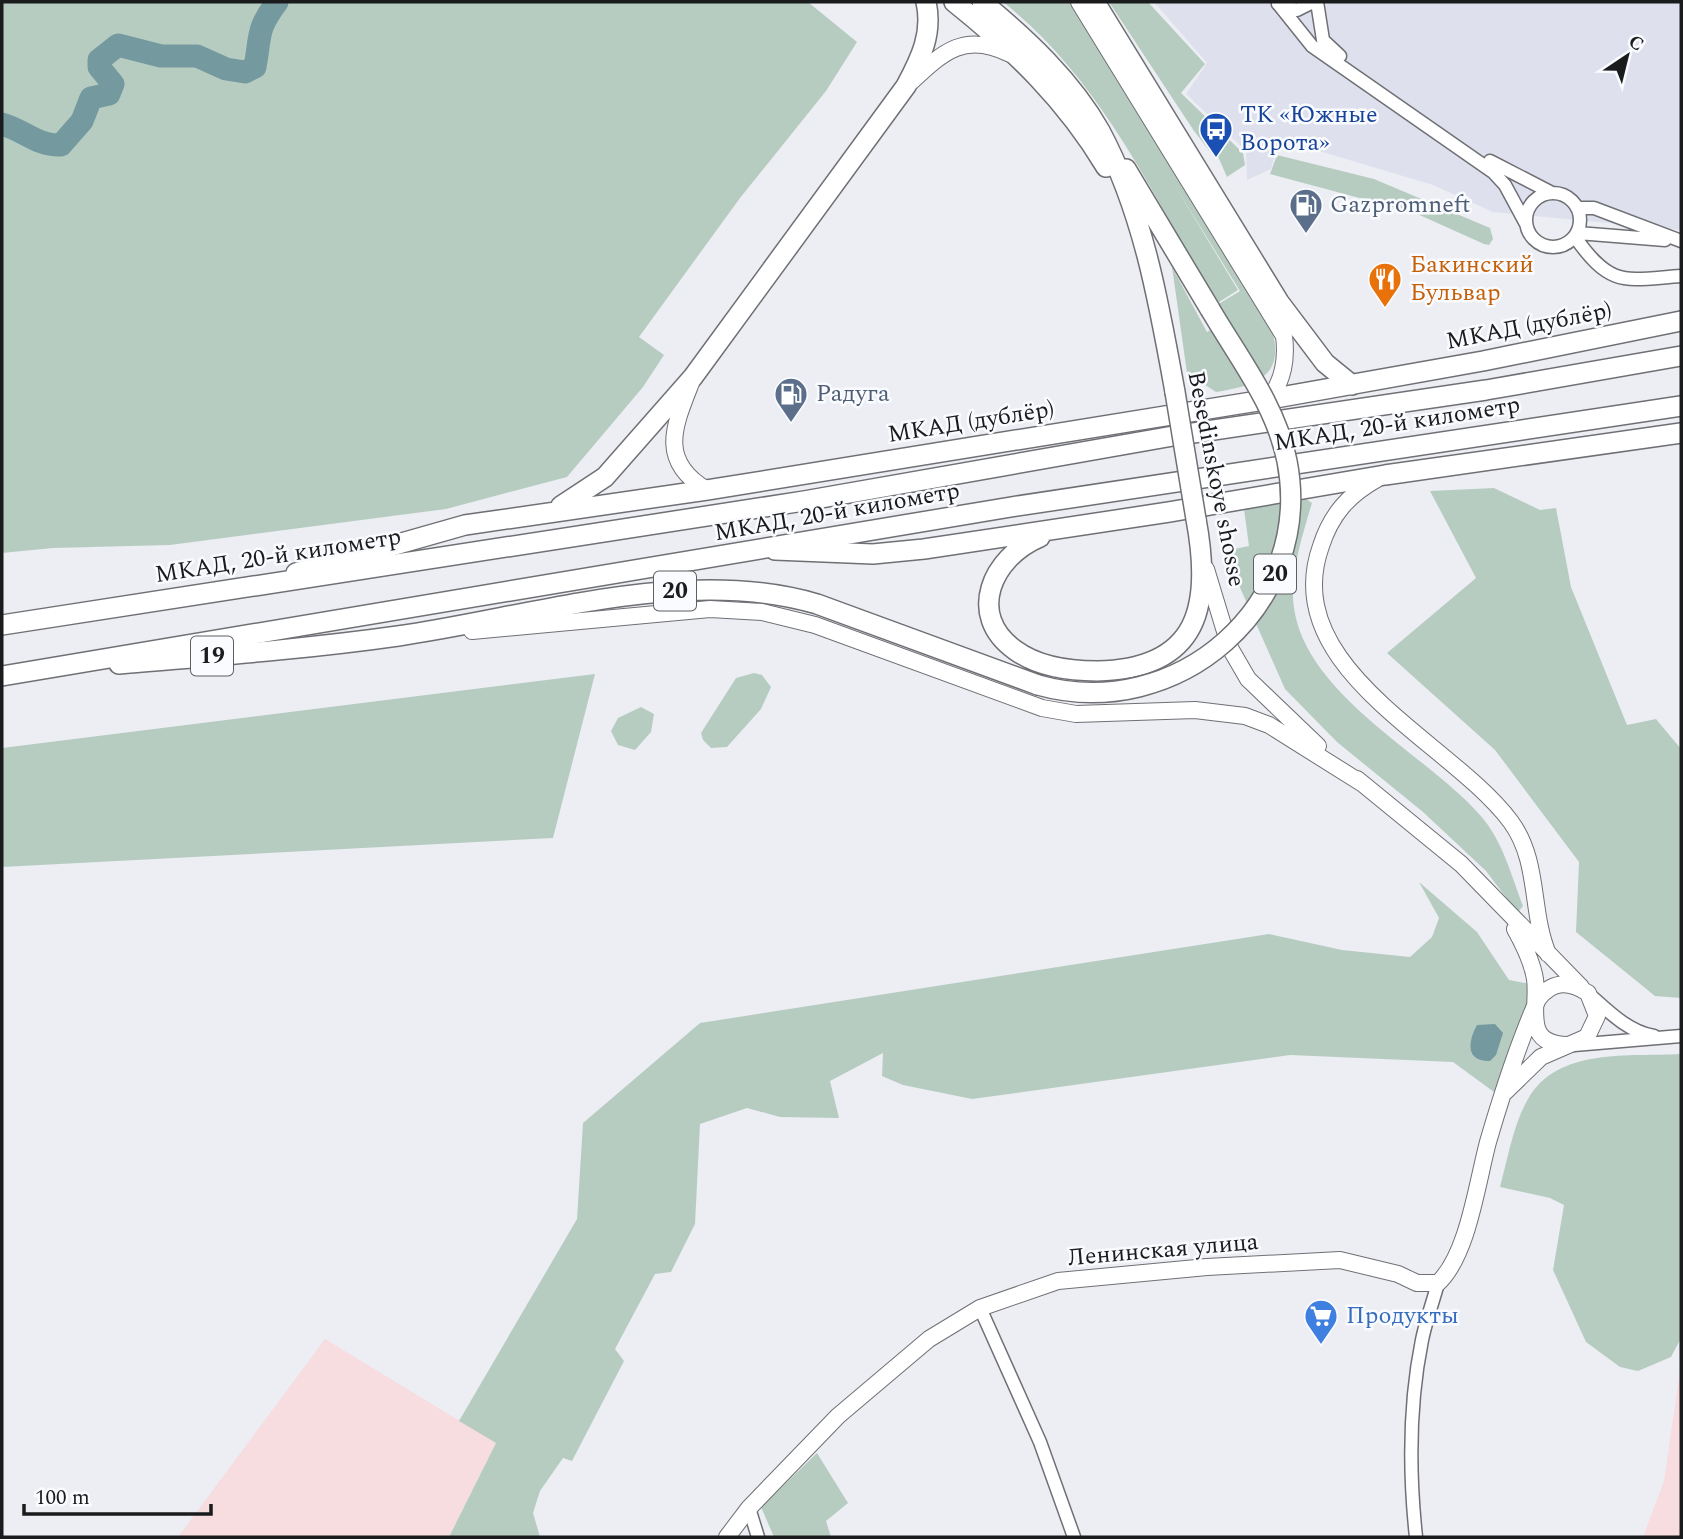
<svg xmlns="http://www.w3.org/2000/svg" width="1683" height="1539" viewBox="0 0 1683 1539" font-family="Spectral,serif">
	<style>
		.built { fill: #dee1ed }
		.industrial { fill: #f7dce0 }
		.green { fill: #b7ccc1 }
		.water { fill: #74999f }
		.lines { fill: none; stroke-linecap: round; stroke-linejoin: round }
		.river { stroke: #74999f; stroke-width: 23 }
		.minor-casing { stroke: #6f7075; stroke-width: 15 }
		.tertiary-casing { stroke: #6f7075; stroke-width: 18 }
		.primary-casing { stroke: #6f7075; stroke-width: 22 }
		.trunk-casing { stroke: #6f7075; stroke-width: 22 }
		.minor { stroke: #fff; stroke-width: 12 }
		.tertiary { stroke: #fff; stroke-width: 16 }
		.primary { stroke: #fff; stroke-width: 19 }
		.trunk { stroke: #fff; stroke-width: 19 }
		.primary-bridge-casing { stroke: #6f7075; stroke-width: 22; stroke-linecap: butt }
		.primary-bridge { stroke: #fff; stroke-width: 19 }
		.labels { text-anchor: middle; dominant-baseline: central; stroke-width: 5; stroke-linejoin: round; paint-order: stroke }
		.shield { fill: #fafbff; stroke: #5d5e61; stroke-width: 2 }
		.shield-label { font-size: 23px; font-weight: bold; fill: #1a1b1d }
		.transit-label { font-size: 24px; fill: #164399; stroke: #fafbff; text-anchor: start }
		.service-label { font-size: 24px; fill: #4e5e75; stroke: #fafbff; text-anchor: start }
		.food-label { font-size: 24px; fill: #c56008; stroke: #fafbff; text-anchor: start }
		.street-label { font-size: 24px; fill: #1a1b1d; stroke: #fafbff }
		.shop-label { font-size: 24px; fill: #366cbe; stroke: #fafbff; text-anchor: start }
	</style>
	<rect width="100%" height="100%" fill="#eceef3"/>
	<path class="built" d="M1154,2H1681V230L1493,212L1433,185L1279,139L1271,169L1247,180L1246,151L1186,94L1207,63Z"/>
	<path class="industrial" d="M325,1339L496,1443L449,1537H178Z
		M1681,1364V1537H1643L1664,1481Z"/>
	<path class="green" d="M2,2H808L857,42L826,91L740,198L639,337L664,355L643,387L567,477L446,509L170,545L53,548L2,553Z
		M1003,2H1074L1269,321C1288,373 1262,385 1216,392L1187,373L1172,267L1207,332L1226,321L1217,305L1240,291L1175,186L1238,290L1216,304C1155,198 1101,79 1003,2Z
		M1109,2H1148L1205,64L1181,93L1243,153L1245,165L1227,177L1216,152L1212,154L1194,131Z
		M1277,155L1374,179L1490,228L1493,239L1489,245L1484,244L1415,213L1270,174Z
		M1494,488L1540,510L1556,508L1571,587L1627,725L1656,719L1681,749V998L1655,996L1576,932L1579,862L1495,750L1387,653L1476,578L1430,491Z
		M1303,497L1312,503C1304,530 1295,558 1293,587C1288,687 1423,750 1480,815C1503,841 1511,875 1523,906L1519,911L1514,908L1486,871L1423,812L1337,742L1285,689L1230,565L1229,550L1249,546L1244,509Z
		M754,673L762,675L771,687L761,709L727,747L711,748L703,740L701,733L736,678Z
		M595,674L553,838L2,867V748Z
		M641,707L654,714L651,732L635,750L618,745L611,731L618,718Z
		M1419,882L1477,932L1509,980L1530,984C1527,1024 1515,1058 1494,1092L1453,1062L1290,1055L972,1099L903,1085L882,1076L883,1053L830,1081L839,1118L780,1117L747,1108L700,1124L695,1224L671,1272L655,1274L615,1349L624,1361L572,1461L563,1458L540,1491L533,1513L540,1537H449L496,1443L459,1421L577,1219L583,1123L700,1023L1269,934L1342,950L1410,957L1432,937L1439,918Z
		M1681,1054V1338L1671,1357L1638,1371L1620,1367L1586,1342L1553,1270L1564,1205L1550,1198L1500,1187C1508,1158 1513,1125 1528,1099C1557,1047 1630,1057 1681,1054Z
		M817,1453L848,1503L826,1521L831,1537H774L761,1507Z"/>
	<path class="water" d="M1495,1024L1503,1033L1496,1055L1490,1061C1465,1062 1468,1041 1477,1025Z"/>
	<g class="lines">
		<path class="river" d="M2,124C24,130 37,146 61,145L82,121L91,98L109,94L113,84L99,67V60L118,45L161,56H197L226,69L245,72L255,67C261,35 256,30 277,2"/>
		<defs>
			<path id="minor" d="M1317,2L1323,40L1340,56
				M1278,4L1297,10L1313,2
				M1280,6L1312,46L1493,172L1505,185L1526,224
				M1490,161L1552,193
				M1526 220a27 27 0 1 1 54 0a27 27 0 1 1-54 0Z
				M1578,208H1594L1681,241
				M1578,233L1665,240
				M1575,237C1611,288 1624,280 1681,276
				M1590,995C1609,1012 1629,1032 1654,1036
				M1574,1045L1681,1036
				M980,1308L1040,1442L1074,1537
				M749,1508L758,1537
				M1416,1537C1409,1472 1409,1404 1422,1340C1426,1320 1433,1302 1438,1283"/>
			<path id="tertiary" d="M1079,2L1284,336C1287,360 1283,379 1270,399
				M911,82C943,52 965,31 1010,54
				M691,383C674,426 658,461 707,490
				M1377,479C1348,495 1331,515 1321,546C1277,669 1451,741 1511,822C1540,862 1530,911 1548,954
				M1206,569L1230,648L1248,679L1318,746
				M472,631L710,609L762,612L815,625L1042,708L1076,714L1195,710L1245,716L1269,725L1363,784
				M1357,779L1461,864L1581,987
				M1515,929C1524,945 1532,961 1535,979C1539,1007 1522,1044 1567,1045
				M727,1537L749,1508L838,1416L929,1339L980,1308L1058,1281L1207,1267L1340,1260L1398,1274L1417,1283H1438C1468,1255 1477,1183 1488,1142C1502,1094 1518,1044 1538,999C1553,980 1569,981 1588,993L1597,1016L1587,1037L1541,1057L1505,1092"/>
			<path id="primary" d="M954,2C1014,50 1066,100 1106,167
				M982,2C1026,38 1072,81 1100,131C1143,211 1159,303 1175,392
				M1095,2L1279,302L1325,363L1352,385
				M1126,169L1210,309
				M561,506L605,477L693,377L906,86C921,58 933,33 926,2
				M1040,537C992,557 966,615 1015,650C1038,667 1069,671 1097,671C1200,669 1212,605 1196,519
				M775,550L873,554L924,549L1169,512L1385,475L1681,433
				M296,573L465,525L707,490L1270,399L1483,361L1681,321
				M119,664C212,656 306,649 398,636C531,617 686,565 817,604L1038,685"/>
			<path id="trunk" d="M2,625L804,501L1173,436L1486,390L1681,356
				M2,676L1011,507L1681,406"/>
		</defs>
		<use href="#minor" class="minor-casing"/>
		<use href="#tertiary" class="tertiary-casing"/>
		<use href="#primary" class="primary-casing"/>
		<use href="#trunk" class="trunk-casing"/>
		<use href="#minor" class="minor"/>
		<use href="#tertiary" class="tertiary"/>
		<use href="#primary" class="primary"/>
		<use href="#trunk" class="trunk"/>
		<defs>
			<path id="primary-bridge" d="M1175,392L1196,519
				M1038,685C1177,724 1315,605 1287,461C1276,405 1238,357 1210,309"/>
		</defs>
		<use href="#primary-bridge" class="primary-bridge-casing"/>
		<use href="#primary-bridge" class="primary-bridge"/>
	</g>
	<defs>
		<symbol id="bus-pin" viewBox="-11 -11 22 30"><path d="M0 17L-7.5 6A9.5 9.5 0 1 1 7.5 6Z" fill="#1a4fb4" stroke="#fafbff"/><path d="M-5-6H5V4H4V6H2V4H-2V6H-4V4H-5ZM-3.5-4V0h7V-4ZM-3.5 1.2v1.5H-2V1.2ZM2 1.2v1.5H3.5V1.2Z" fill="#fff"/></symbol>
		<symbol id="fuel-pin" viewBox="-11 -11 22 30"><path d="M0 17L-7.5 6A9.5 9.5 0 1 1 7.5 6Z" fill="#5c6f8a" stroke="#fafbff"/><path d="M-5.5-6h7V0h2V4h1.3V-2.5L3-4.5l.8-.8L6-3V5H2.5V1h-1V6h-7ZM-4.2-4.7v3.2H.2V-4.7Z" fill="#fff"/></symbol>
		<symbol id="restaurant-pin" viewBox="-11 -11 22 30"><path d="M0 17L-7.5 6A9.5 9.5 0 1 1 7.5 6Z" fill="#e8710a" stroke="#fafbff"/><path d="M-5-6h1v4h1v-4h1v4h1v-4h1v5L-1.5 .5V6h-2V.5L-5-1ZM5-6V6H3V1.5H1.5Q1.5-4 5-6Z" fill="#fff"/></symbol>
		<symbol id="supermarket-pin" viewBox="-11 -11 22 30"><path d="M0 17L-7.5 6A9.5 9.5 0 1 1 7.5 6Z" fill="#3f7fe0" stroke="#fafbff"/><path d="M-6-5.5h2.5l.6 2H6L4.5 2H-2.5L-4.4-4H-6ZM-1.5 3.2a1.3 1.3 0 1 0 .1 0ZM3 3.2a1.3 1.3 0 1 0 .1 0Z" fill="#fff"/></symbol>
	</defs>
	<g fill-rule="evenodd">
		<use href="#bus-pin" x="1197" y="110" width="38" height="52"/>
		<use href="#fuel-pin" x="1287" y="186" width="38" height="52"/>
		<use href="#restaurant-pin" x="1366" y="260" width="38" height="52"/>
		<use href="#fuel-pin" x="772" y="375" width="38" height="52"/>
		<use href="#supermarket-pin" x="1302" y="1297" width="38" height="52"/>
	</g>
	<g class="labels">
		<g class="shield">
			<rect x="1254" y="554.5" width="42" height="39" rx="5"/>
			<rect x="654" y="571.5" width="42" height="39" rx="5"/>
			<rect x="191" y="636.5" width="42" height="39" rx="5"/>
		</g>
		<g class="shield-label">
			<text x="1275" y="574">20</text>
			<text x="675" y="591">20</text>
			<text x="212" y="656">19</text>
		</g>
		<g class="transit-label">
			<text x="1240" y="115">ТК «Южные<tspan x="1240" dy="28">Ворота»</tspan></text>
		</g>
		<g class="service-label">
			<text x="1330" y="205">Gazpromneft</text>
			<text x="816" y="394">Радуга</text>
		</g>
		<g class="food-label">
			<text x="1410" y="265">Бакинский<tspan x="1410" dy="28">Бульвар</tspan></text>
		</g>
		<g class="street-label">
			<text transform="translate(1529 326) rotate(-11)">МКАД (дублёр)</text>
			<text transform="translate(971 422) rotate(-9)">МКАД (дублёр)</text>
			<text transform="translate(1397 424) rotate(-9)">МКАД, 20-й километр</text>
			<text transform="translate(1216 479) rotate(79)">Besedinskoye shosse</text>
			<text transform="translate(837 512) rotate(-10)">МКАД, 20-й километр</text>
			<text transform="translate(278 556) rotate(-9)">МКАД, 20-й километр</text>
			<text transform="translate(1163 1250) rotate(-5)">Ленинская улица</text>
		</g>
		<g class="shop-label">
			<text x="1346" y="1316">Продукты</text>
		</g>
	</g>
	<rect width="1683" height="1539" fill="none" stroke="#1a1b1d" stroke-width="7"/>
	<g transform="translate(1627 56) rotate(35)" stroke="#fafbff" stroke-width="5" paint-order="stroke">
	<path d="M0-5L12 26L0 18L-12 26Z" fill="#1a1b1d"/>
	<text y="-10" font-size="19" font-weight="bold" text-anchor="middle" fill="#1a1b1d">С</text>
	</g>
	<path d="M24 1504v10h187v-10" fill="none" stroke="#1a1b1d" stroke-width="3.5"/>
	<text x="35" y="1504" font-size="21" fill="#1a1b1d" stroke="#fafbff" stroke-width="5" paint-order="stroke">100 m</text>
</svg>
